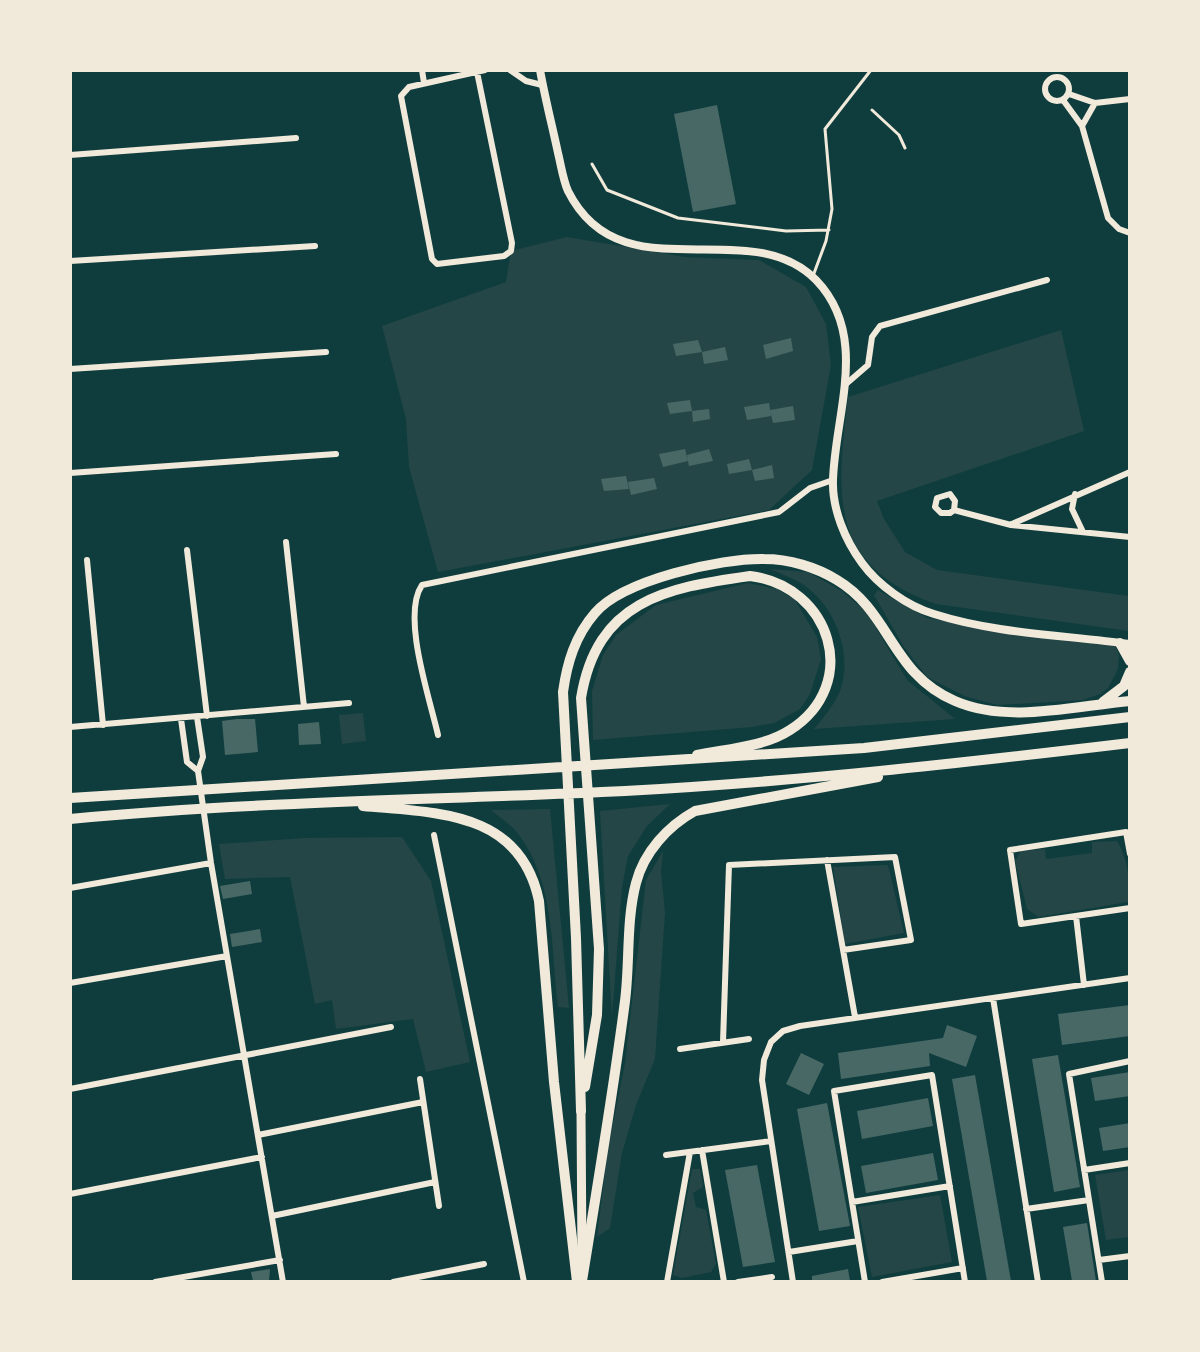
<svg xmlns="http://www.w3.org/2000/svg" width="1200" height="1352" viewBox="0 0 1200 1352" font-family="'Nunito Sans',sans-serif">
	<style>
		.green { fill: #244646 }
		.building { fill: #486865 }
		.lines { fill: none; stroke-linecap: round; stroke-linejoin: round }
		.service { stroke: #f1e9da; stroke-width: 3 }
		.minor { stroke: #f1e9da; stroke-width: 6 }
		.tertiary { stroke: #f1e9da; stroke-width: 8 }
		.secondary { stroke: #f1e9da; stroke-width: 9 }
		.trunk { stroke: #f1e9da; stroke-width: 10 }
	</style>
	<rect width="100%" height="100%" fill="#0f3d3e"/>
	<path class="green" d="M567,237L685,257L759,260L806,287L826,324L831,365L812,470L769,510L438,572L409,467L406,419L382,326L506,282L511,251Z
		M1061,330L1084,431L877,501L884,519L905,552L937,570L1129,596V631L936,604C826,565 837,494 848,397Z
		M770,569L808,572L842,591L867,613L907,680L955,719L814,729C824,717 834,705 840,691C854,653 834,602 799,582C790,577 779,573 770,569Z
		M748,583L777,589L795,600L817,637L821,659L810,694L800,709L774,723L752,727L593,740L592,691L603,655L616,635L656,605Z
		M878,590L927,618L1019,634L1115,645L1119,655L1118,669L1108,688L1100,694L1083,700L998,705L989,703L965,696L927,677L904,647L874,595Z
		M363,713L366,741L342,744L339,715Z
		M670,804L647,826L628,856L622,887L612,1016L600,811Z
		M550,809L569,1008L558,1007C551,949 555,883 519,835C512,825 500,818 491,810Z
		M402,837L431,881L470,1062L426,1072L413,1019L336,1029L332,1000L315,1004L290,877L225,879L219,844L306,838Z
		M1117,841C1127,856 1132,885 1128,902L1039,917L1027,909L1015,861L1021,851L1045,849L1046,859L1092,853V842Z
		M663,851L661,871L665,913L655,1059L636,1105L622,1153L610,1228L597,1237L608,1149L625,1063L646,880Z
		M888,865L904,933L845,944L833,867Z
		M692,1169H700L703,1187L693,1193L696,1207L706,1210L716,1264L711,1272L682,1278L673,1275Z
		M1129,1170V1237L1106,1240L1095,1175Z
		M940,1195L952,1262L872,1277L858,1207Z"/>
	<path class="building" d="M717,105L736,204L693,212L674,114Z
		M791,338L793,351L766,359L763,345Z
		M698,340L702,352L676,356L673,344Z
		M725,347L728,360L704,364L702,352Z
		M690,400L692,411L670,414L667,403Z
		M769,403L771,416L747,420L744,407Z
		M793,406L795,420L773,423L770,410Z
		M709,409L710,419L693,422L692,411Z
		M685,449L688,461L687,455L709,449L713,461L689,466L688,461L663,467L659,454Z
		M749,459L752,470L729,474L727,464Z
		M772,465L774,478L755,481L752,470Z
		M626,476L629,489L604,491L601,479Z
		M654,478L657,489L631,495L628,482Z
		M237,719H255L258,752L225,755L222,721Z
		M319,722L321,744L299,745L298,724Z
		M250,881L252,894L223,899L220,886Z
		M260,929L262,942L232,947L230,934Z
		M1130,1005V1036L1062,1045L1058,1014Z
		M947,1025L977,1036L966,1067L929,1053L930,1066L841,1079L838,1053L943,1038Z
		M801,1053L824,1064L809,1095L786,1084Z
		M1058,1055L1080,1187L1054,1192L1032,1059Z
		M1130,1072V1096L1095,1101L1091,1078Z
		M975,1075L1011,1281H987L952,1079Z
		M928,1098L933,1126L862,1139L857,1111Z
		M827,1103L850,1226L819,1231L797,1109Z
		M1130,1123V1147L1103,1151L1099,1128Z
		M933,1153L938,1180L866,1193L861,1166Z
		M757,1165L775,1262L743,1267L725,1170Z
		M1087,1223L1096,1281H1072L1063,1227Z
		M270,1269L269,1281H253L251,1272Z
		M848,1269L850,1281H812V1276Z"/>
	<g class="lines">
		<path class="service" d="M872,110L899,135L905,148
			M592,164L607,190L678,218L786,231L829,230
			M813,276L826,241L832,209L825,129L871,70"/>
		<path class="minor" d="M422,70L424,83
			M510,70L526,81L542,85
			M477,72L512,243L511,251L504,256L437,264L432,259L401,96L409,87L485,70
			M1045 89a12 12 0 1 1 24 0a12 12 0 1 1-24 0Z
			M1069,94L1095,103L1130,99
			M1063,100L1082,126
			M1095,103L1082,126L1108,218L1119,229L1130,233
			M70,155L296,138
			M70,261L315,246
			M70,369L326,352
			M846,384L868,365L872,337L880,326L1047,280
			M70,473L336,454
			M1075,494L1072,509L1083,532
			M954,510L955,501L950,494L937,498L935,507L941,513H950L954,510L1011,525L1130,537
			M1012,524L1130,472
			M286,542L304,707
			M187,550L207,716
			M87,560L103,725
			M197,717L203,757L198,771
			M181,719L187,762L198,771
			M70,727L349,703
			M438,735C430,699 401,616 422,585L779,512L810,488L833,480
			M198,771L211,863L283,1282
			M434,835L524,1282
			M1130,854L1126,832L1010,850L1021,924L1130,908
			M827,860L855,1017
			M70,888L211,863
			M1076,916L1084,985
			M70,983L227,956
			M993,998L1038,1282
			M723,1042L729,865L895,857L911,940L843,950
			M680,1049L749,1039
			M420,1079L439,1206
			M70,1089L391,1027
			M258,1135L423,1102
			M702,1150L724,1282
			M666,1155L771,1141
			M1084,1170L1130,1163
			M70,1194L262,1157
			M852,1202L950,1186
			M1026,1209L1089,1200
			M272,1216L435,1182
			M789,1252L858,1241
			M1099,1260L1130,1256
			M155,1282L280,1260
			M393,1282L484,1264
			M667,1282L690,1152
			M738,1282L772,1277
			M793,1282L762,1080L764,1060L771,1042L783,1031L800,1026L1130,978
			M865,1282L834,1091L932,1075L965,1282
			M882,1282L963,1268
			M1102,1282L1069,1074L1130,1061"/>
		<path class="tertiary" d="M540,70C545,98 552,125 558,153C561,165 563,180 568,191C621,297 748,211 816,280C870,336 835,413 833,480C832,509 845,540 862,563C878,585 907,606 934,614C997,634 1065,635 1130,644"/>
		<path class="secondary" d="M581,1111L582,1261"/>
		<path class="trunk" d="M1120,643L1130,661
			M1103,702L1124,686L1130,672
			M70,798L864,748L1130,717
			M363,806C436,813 520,810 539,901L554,1082L577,1282
			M70,819C255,801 440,800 625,791C793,782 962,763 1130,743
			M585,1087L597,1015L599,949L581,698C597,601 664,588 750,576C831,586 862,684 790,730C764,747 726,749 697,755
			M581,1111L576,938L563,692C567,663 575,636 595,613C623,580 721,558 764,559C789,559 816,567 837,580C891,612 891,674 955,701C1008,724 1074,706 1130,701
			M582,1281C597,1188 613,1094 625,1001C630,962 626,921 636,883C644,852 668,826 695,811L878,777"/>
	</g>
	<rect width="1200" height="1352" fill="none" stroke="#f1e9da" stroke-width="144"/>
</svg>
